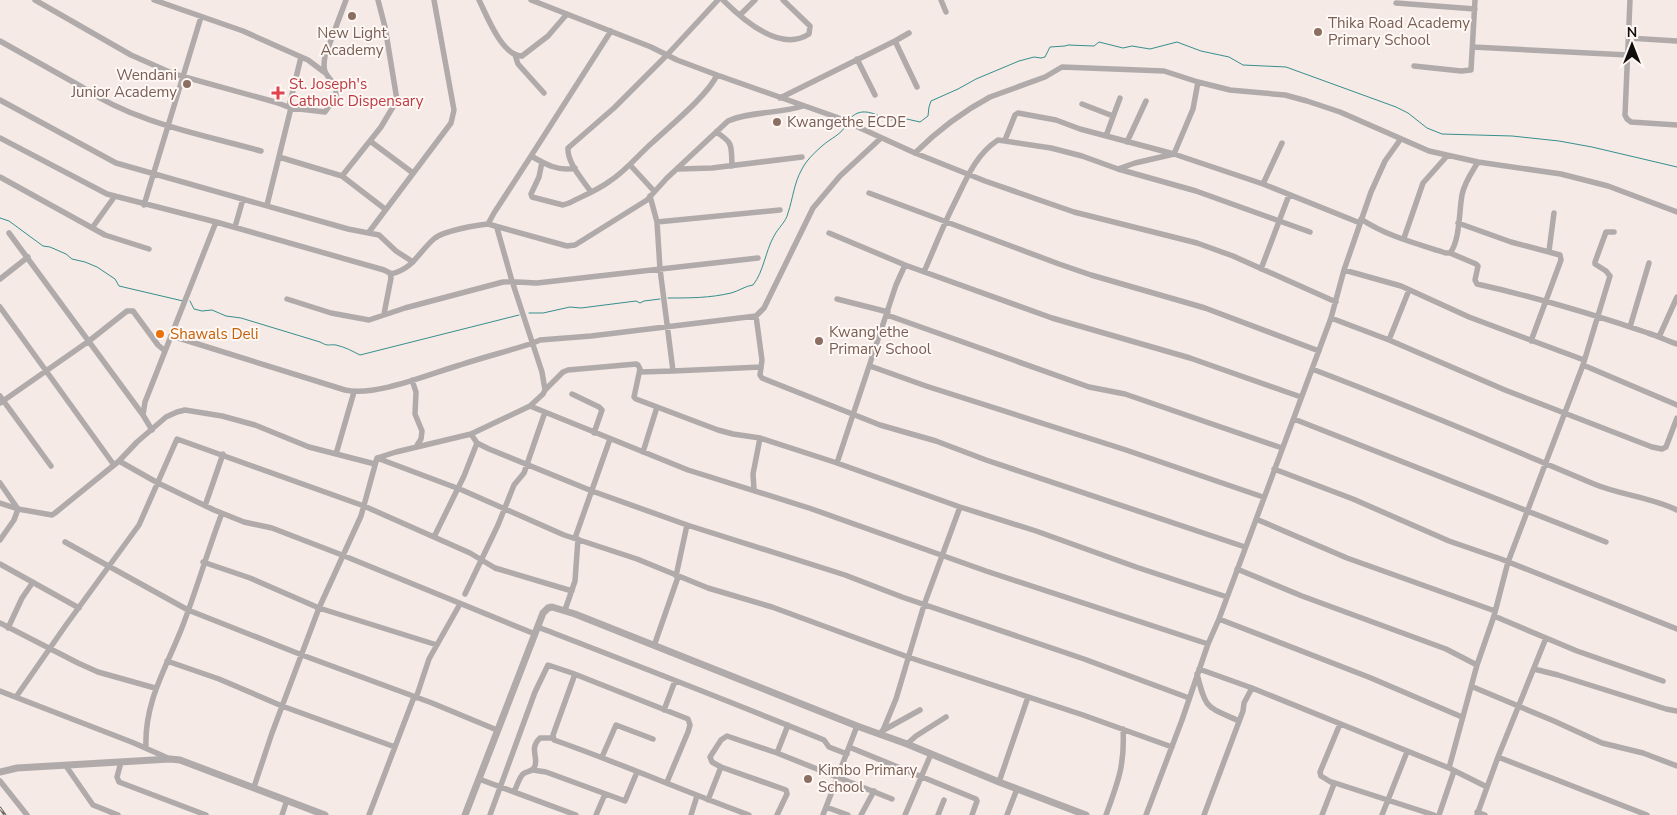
<svg xmlns="http://www.w3.org/2000/svg" width="1677" height="815" viewBox="0 0 1677 815" font-family="'Nunito Sans',sans-serif">
	<style>
		.lines { fill: none; stroke-linecap: round; stroke-linejoin: round }
		.stream { stroke: #368f8f; stroke-width: 1 }
		.minor { stroke: #b0abaa; stroke-width: 5.5 }
		.tertiary { stroke: #b0abaa; stroke-width: 7 }
		.rail-casing { stroke: #736c69; stroke-width: 3 }
		.rail { stroke: #fff8f5; stroke-width: 1; stroke-dasharray: 4; stroke-linecap: butt }
		.education-dot { fill: #8d6e63; stroke: #fff8f5; stroke-width: 2 }
		.health-dot { fill: #e0444e; stroke: #fff8f5; stroke-width: 2 }
		.food-dot { fill: #e8710a; stroke: #fff8f5; stroke-width: 2 }
		.labels { text-anchor: middle; dominant-baseline: central; stroke-width: 4; stroke-linejoin: round; paint-order: stroke }
		.education-label { font-size: 15px; fill: #785e54; stroke: #fff8f5; text-anchor: start }
		.health-label { font-size: 15px; fill: #be3a42; stroke: #fff8f5; text-anchor: start }
		.food-label { font-size: 15px; fill: #c56008; stroke: #fff8f5; text-anchor: start }
	</style>
	<rect width="100%" height="100%" fill="#f5eae5"/>
	<g class="lines">
		<path class="stream" d="M849,120C860,105 876,114 889,121L898,117L920,122L928,116L929,107L931,101L958,89L976,79L1019,61L1034,57L1041,58L1045,57L1050,47L1065,46L1068,45L1094,46L1099,42L1123,48L1132,46L1150,49L1177,42L1201,51L1229,57L1243,65L1286,67L1396,107L1408,113L1427,128L1442,134L1512,136L1559,141L1592,147L1677,167
			M0,218L9,221L43,246L50,247L66,254L72,259L85,262L97,267L115,279L119,286L183,301
			M668,298C690,298 710,298 731,293C739,291 745,286 753,285C764,271 765,252 774,236C778,228 786,222 788,213C793,198 794,183 802,169C806,161 814,153 822,146C831,138 841,135 847,124
			M190,301L194,309L202,311L212,310L226,316L241,318L320,342C329,347 328,344 336,345C345,347 352,351 360,355L519,315
			M529,313H543L570,307L581,308L636,301L640,303L644,301L660,299"/>
		<path class="minor" d="M35,0L131,55L174,74L275,102L291,108L325,112L336,96V86C326,74 322,73 325,56L346,0
			M154,0L243,31L308,60L324,72
			M479,0C487,16 502,56 522,56L548,36L567,14
			M531,0L651,47L677,60L717,75L836,117L915,153L985,181L1074,212L1197,243L1233,256L1336,302
			M723,0C743,20 780,53 809,34L810,26L783,0
			M941,0L946,12
			M1630,0L1625,115L1627,119L1631,122L1677,125
			M1396,3L1475,9
			M740,15L755,0
			M1628,38L1677,41
			M0,41L82,87C135,123 200,134 261,151
			M895,41L917,87
			M1473,47L1628,55
			M515,55L518,64L544,93
			M857,59L875,95
			M1414,66L1461,71L1471,70L1475,0
			M780,98L895,41L909,33
			M0,100L116,163L348,229L379,235L396,251L413,262
			M1082,104L1113,116
			M289,107L301,57
			M716,132C734,143 731,146 732,166
			M1106,136L1120,98
			M0,138L107,194L216,222L384,270L390,273L391,278L384,314
			M1005,140L1015,115L1018,113L1056,120L1080,129L1174,154L1263,184L1360,223
			M370,141L413,173
			M1127,142L1146,101
			M915,153C937,131 962,112 990,97L1045,77L1062,67L1164,71L1198,82L1230,90L1285,95L1307,101L1340,112L1429,151L1478,162L1561,174L1608,186L1677,212
			M279,157L342,176L385,209
			M542,162L539,177L531,194L532,197L563,205L569,203C583,196 598,190 610,181C627,170 638,155 653,142C670,126 708,95 717,75
			M631,166L654,191
			M575,168C559,172 545,164 531,156L611,31
			M679,169L712,168L802,157
			M1118,169L1135,163L1174,154L1193,109L1198,82
			M342,176L381,127L397,100L385,27L378,0
			M0,177L105,235L149,249
			M1263,184L1282,143
			M591,192C583,180 567,163 568,148L614,108L667,55L718,0
			M869,193L1059,264L1091,275L1205,308L1319,351
			M650,196L657,222L660,269L673,371L761,367
			M144,205L201,17
			M267,205L291,108
			M1361,219C1386,236 1418,244 1446,253H1450C1460,241 1459,211 1462,195C1464,183 1472,172 1478,162
			M657,222L780,210
			M1458,223L1511,242L1560,255L1561,260L1531,341
			M488,224L494,213L531,156
			M235,227L243,199
			M92,228L115,196
			M369,232L451,123L454,110L434,0
			M9,233L143,415
			M829,233L905,265L1052,318L1190,358L1301,397
			M1404,238L1423,183L1447,156
			M1549,251L1554,213
			M1450,253L1476,264L1478,266L1475,280L1477,284C1535,297 1592,314 1648,333C1658,336 1667,341 1677,344
			M1261,269L1289,195
			M1344,270L1401,286L1469,317L1584,360
			M924,272C934,249 943,226 954,204C966,180 975,155 998,140L1051,148L1082,156L1118,169L1196,191L1310,232
			M391,274C415,268 418,252 435,238C444,231 476,225 488,224L567,246L575,245L647,200L667,178L728,121C750,111 779,114 803,106
			M0,279L28,257
			M287,299L331,313L369,320L405,308L503,282C514,281 525,283 537,283L758,258
			M837,299L888,312
			M0,307L114,465
			M887,315L1089,387L1125,394L1282,448
			M756,316L762,360L760,375L762,378L880,425L936,441L986,460L1245,547
			M1331,318L1389,340L1505,390L1652,447L1662,449L1666,447L1677,418
			M1630,327L1649,263
			M172,336L345,390C376,397 429,374 460,365C484,357 509,351 533,343L540,340L591,336L756,316L764,308L813,208L840,176L881,138
			M1659,337L1677,297
			M1389,340L1409,290
			M1583,365L1677,405
			M870,366L926,386L1126,450L1263,497
			M1312,369C1407,405 1500,444 1594,484C1620,495 1651,497 1677,510
			M640,372L673,371
			M412,380L416,392L415,414L422,431L421,439L416,447
			M545,390L563,372L568,370L636,364L638,365L640,369L634,397L636,399L718,430L733,434L760,438L837,463L960,507L1036,531L1136,567L1227,597
			M572,394L599,407L602,410L594,433
			M0,396L51,466
			M0,403L89,341L127,311H133L158,345L165,351
			M530,406L688,470L809,508L986,571L1208,644
			M1294,419L1606,542
			M152,430L143,415L145,402L216,222
			M471,434L477,443L489,449L592,491L687,525L845,575L902,597L1084,659L1189,698
			M643,452L657,407
			M336,454L354,392
			M377,458L462,490L564,535L637,559L708,588L772,607L908,657L1083,715L1172,747
			M119,461L158,483L214,510L244,522L272,528L342,555L535,634
			M837,463L896,285L905,265
			M1274,469L1353,499L1449,541L1501,559L1677,629
			M0,483L18,509L14,520L0,540
			M754,490L753,474L760,438
			M0,503L18,509L52,515L55,513L119,461L137,442L166,417L177,412L185,410L222,416L255,425L309,447L375,464
			M205,506L223,454
			M1256,519L1347,558L1495,611
			M434,537L464,476L477,443
			M575,538L610,439
			M65,542L188,610L302,655L432,703L497,730
			M203,562L250,578L319,608L437,645
			M0,564L79,608
			M1237,569L1302,596L1446,649L1477,665
			M676,576L687,525
			M465,594L498,525L514,485L524,473L545,412
			M565,610L575,581L578,539
			M1494,616L1577,651L1663,681
			M1219,619L1371,678L1462,717
			M0,623L78,663L98,672L155,688
			M538,627C633,664 729,701 824,740L829,747L847,754
			M8,628L22,598L33,582
			M654,646L678,577
			M167,661L219,679L282,706L395,747
			M1199,669L1252,688L1449,768L1477,665L1494,616L1508,562L1583,365L1610,276L1606,271L1595,264V262L1606,232H1614
			M1534,669L1558,675L1666,709L1677,711
			M575,674L553,735L554,740C620,763 683,791 749,815
			M1197,674C1206,710 1206,706 1239,721
			M1473,687L1554,721L1602,743L1643,753L1677,766
			M0,691L134,743L170,759
			M16,697L66,625L139,525L177,439L364,506L470,553L495,568L572,591
			M416,698L429,659L460,604
			M664,710L675,681
			M882,731L920,710
			M881,735L896,699L924,605L960,507
			M907,744L916,736L946,717
			M849,747L976,799L977,801L972,815
			M146,748C144,701 167,667 183,625C197,588 208,550 222,513
			M777,753L788,725
			M602,757L616,725L653,739
			M1498,757L1647,815
			M121,762L117,777L119,782L206,815
			M66,766L93,805L118,815
			M721,767L786,790L787,794L777,815
			M1451,769L1487,787
			M533,770L546,772L625,801L637,772
			M479,779L576,815
			M0,781L27,815
			M999,782L1028,697
			M1332,782L1434,815
			M254,787L272,733L319,608L361,516L377,458L396,452L471,434L530,406L543,394L545,390L542,372L512,281L497,228
			M514,792C517,786 519,778 523,774C526,771 531,772 534,768C540,759 528,749 540,738H553
			M708,800L721,767L712,762L710,757L721,740L727,736L777,753L892,799
			M826,807L848,815
			M1477,812L1485,815
			M282,815L287,800
			M369,815L414,697
			M490,815L535,692L548,665L572,673L688,719L690,725L688,732L667,782
			M596,815L605,794
			M691,815L697,796
			M823,815L857,726
			M861,815L874,791
			M905,815L931,754
			M938,815L944,800
			M1007,815L1017,789
			M1106,815C1118,782 1125,765 1123,729
			M1146,815L1182,720L1208,644L1219,619L1331,318L1344,270L1371,192L1385,161L1400,140
			M1204,815L1243,711L1244,703L1252,688
			M1322,815L1334,784L1321,776L1320,772L1340,724
			M1382,815L1407,752
			M1439,815L1454,771
			M1477,815L1498,757L1546,638"/>
		<path class="tertiary" d="M0,772L17,768L170,759L180,760L325,815
			M465,815L543,613L548,608L552,607L575,614L857,726L907,744L999,782L1086,815"/>
		<defs>
			<path id="rail" d="M0,808L5,815"/>
		</defs>
		<use href="#rail" class="rail-casing"/>
		<use href="#rail" class="rail"/>
	</g>
	<g class="education-dot">
		<circle cx="352" cy="16" r="5"/>
		<circle cx="1318" cy="32" r="5"/>
		<circle cx="187" cy="84" r="5"/>
		<circle cx="777" cy="122" r="5"/>
		<circle cx="819" cy="341" r="5"/>
		<circle cx="808" cy="779" r="5"/>
	</g>
	<path class="health-dot" d="M275.5 85.5h5v5h5v5h-5v5h-5v-5h-5v-5h5z"/>
	<circle class="food-dot" cx="160" cy="334" r="5"/>
	<g class="labels">
		<g class="education-label">
			<text x="1328" y="23">Thika Road Academy<tspan x="1328" dy="17">Primary School</tspan></text>
			<text x="352" y="33" text-anchor="middle">New Light<tspan x="352" dy="17">Academy</tspan></text>
			<text x="177" y="75" text-anchor="end">Wendani<tspan x="177" dy="17">Junior Academy</tspan></text>
			<text x="787" y="122">Kwangethe ECDE</text>
			<text x="829" y="332">Kwang'ethe<tspan x="829" dy="17">Primary School</tspan></text>
			<text x="818" y="770">Kimbo Primary<tspan x="818" dy="17">School</tspan></text>
		</g>
		<g class="health-label">
			<text x="289" y="84">St. Joseph's<tspan x="289" dy="17">Catholic Dispensary</tspan></text>
		</g>
		<g class="food-label">
			<text x="170" y="334">Shawals Deli</text>
		</g>
	</g>
	<g transform="translate(1632 45)" stroke="#fff8f5" stroke-width="4" paint-order="stroke">
	<path d="M0-4L9 19L0 12L-9 19Z" fill="#120e0d"/>
	<text y="-8" font-size="14" font-weight="bold" text-anchor="middle" fill="#120e0d">N</text>
	</g>
</svg>
